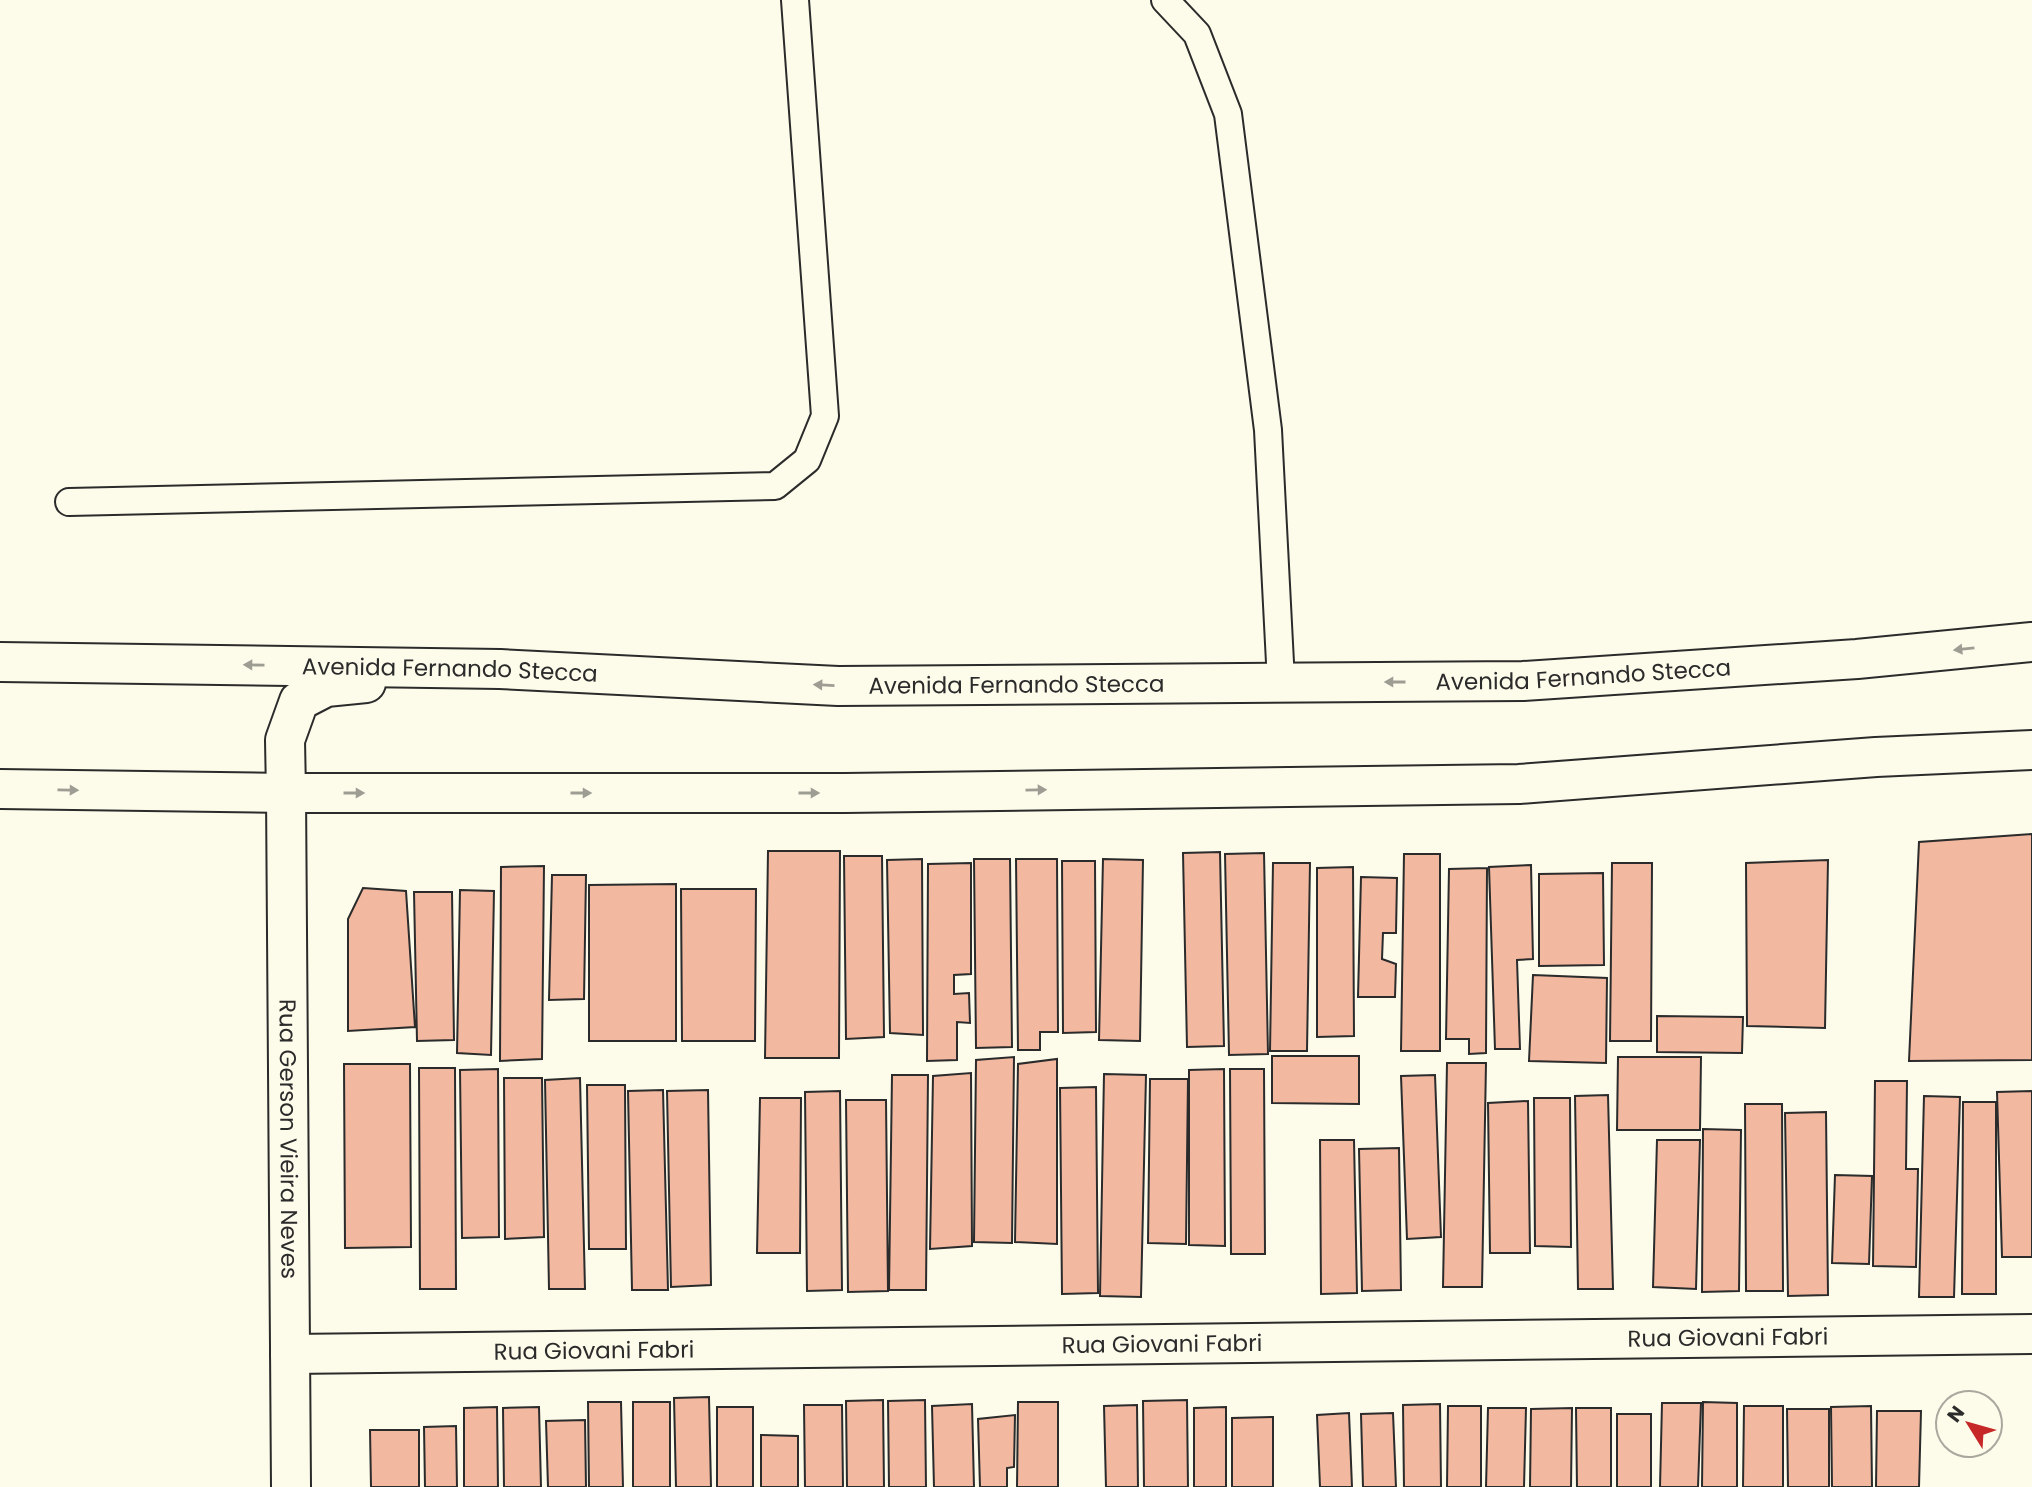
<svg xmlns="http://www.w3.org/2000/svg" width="2032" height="1487" viewBox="0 0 2032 1487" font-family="Poppins,sans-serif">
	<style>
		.building { fill: #f2b8a0; stroke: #2b2b2b; stroke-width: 2 }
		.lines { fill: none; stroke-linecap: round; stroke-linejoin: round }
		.service-casing { stroke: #2b2b2b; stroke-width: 30 }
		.minor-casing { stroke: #2b2b2b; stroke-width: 42 }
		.secondary-casing { stroke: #2b2b2b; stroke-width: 42 }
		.service { stroke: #fdfbea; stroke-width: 26 }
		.minor { stroke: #fdfbea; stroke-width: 38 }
		.secondary { stroke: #fdfbea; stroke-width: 38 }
		.oneway { fill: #9e9d94 }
		.labels { text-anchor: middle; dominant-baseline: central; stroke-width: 5; stroke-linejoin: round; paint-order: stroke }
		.street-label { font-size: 23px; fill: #2b2b2b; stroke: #fdfbea }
	</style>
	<rect width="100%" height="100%" fill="#fdfbea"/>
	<path class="building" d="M2032,834V1060L1909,1061L1919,842Z
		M768,851H840L839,1058H765Z
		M1220,852L1224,1046L1187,1047L1183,853Z
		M1264,853L1268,1054L1229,1055L1225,854Z
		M1404,854H1440V1051H1401Z
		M844,856H882L884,1037L846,1039Z
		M922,859L923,1035L890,1033L887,860Z
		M974,859H1010L1012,1047L976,1048Z
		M1016,859H1057L1058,1032H1040V1050H1018Z
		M1103,859L1143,860L1140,1041L1099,1040Z
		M1828,860L1825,1028L1747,1026L1746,863Z
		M1062,861H1095L1096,1032L1063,1033Z
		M971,863V974L954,975V994L969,993L970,1023L957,1022V1060L927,1061L928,864Z
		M1273,863H1310L1307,1051H1270Z
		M1612,863H1652L1651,1041H1610Z
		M1531,865L1533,959L1517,960L1520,1049H1495L1489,867Z
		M544,866L542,1059L500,1061L501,867Z
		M1353,867L1354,1036L1317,1037V868Z
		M1487,868L1486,1053L1469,1054V1039H1446L1449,869Z
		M1603,873L1604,965L1539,966V874Z
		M552,875H586L584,999L549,1000Z
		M1361,877L1397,878L1396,933H1383L1382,959L1396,964L1395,997H1358Z
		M676,884V1041H589V885Z
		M363,888L406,891L415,1027L348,1031V919Z
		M681,889H756L755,1041H682Z
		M460,890L494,891L491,1055L457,1053Z
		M414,892H452L454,1040L417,1041Z
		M1533,975L1607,978L1606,1063L1529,1061Z
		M1657,1016L1743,1017L1742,1053L1657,1052Z
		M1272,1056H1359V1104L1272,1103Z
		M1014,1057L1012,1243L974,1242L976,1060Z
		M1618,1057H1701L1700,1130H1617Z
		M1057,1059V1244L1015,1242L1018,1064Z
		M1447,1063H1486L1482,1287H1443Z
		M344,1064H410L411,1247L345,1248Z
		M419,1068H455L456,1289H420Z
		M498,1069L499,1237L462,1238L460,1070Z
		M1224,1069L1225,1246L1189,1245V1070Z
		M1230,1069H1264L1265,1254H1231Z
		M971,1073L972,1246L930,1249L933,1076Z
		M1104,1074L1146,1075L1141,1297L1100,1296Z
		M892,1075H928L926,1290H889Z
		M1435,1075L1441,1237L1407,1239L1401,1076Z
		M504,1078H542L544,1237L505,1239Z
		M580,1078L585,1289H549L545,1080Z
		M1150,1079H1188L1186,1244L1148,1243Z
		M1875,1081H1907L1906,1169H1918L1916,1267L1873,1266Z
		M587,1085H625L626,1249H589Z
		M1096,1087L1098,1293L1062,1294L1060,1088Z
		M663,1090L668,1290H632L628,1091Z
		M708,1090L711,1285L671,1287L667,1091Z
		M840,1091L842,1290L807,1291L805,1092Z
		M2032,1091V1257H2002L1997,1092Z
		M1608,1095L1613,1289H1578L1575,1096Z
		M1924,1096L1960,1097L1954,1297H1919Z
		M760,1098H801L800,1253H757Z
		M1534,1098H1570L1571,1247L1535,1246Z
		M846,1100H886L888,1291L848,1292Z
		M1528,1101L1530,1253H1490L1488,1103Z
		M1963,1102H1996V1294H1962Z
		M1745,1104H1782L1783,1291H1746Z
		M1826,1112L1828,1295L1788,1296L1785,1113Z
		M1703,1129L1741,1130L1739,1291L1702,1292Z
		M1320,1140H1354L1357,1293L1321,1294Z
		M1657,1140H1700L1696,1289L1653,1287Z
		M1399,1148L1401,1290L1362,1291L1359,1149Z
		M1835,1175L1872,1176L1869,1264L1832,1263Z
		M709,1397L711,1487H676L674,1398Z
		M883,1400L884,1487H847L846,1401Z
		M925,1400L926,1487H889L888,1401Z
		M1187,1400L1188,1487H1144L1143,1401Z
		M588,1402H621L623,1487H589Z
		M633,1402H670V1487H633Z
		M1018,1402H1058V1487H1017Z
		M1703,1402L1737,1403V1487H1702Z
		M1662,1403H1701L1698,1487H1660Z
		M972,1404L974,1487H934L932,1406Z
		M1440,1404L1441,1487H1404L1403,1405Z
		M804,1405H842L843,1487H805Z
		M1137,1405L1138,1487H1106L1104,1406Z
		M1448,1406H1481V1487H1447Z
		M1744,1406H1783V1487H1743Z
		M1871,1406L1872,1487H1832L1831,1407Z
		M497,1407L498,1487H464V1408Z
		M539,1407L541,1487H504L503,1408Z
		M717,1407H753V1487H717Z
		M1226,1407V1487H1194V1408Z
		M1488,1408H1526L1524,1487H1486Z
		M1572,1408L1571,1487H1530L1531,1409Z
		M1576,1408H1611V1487H1577Z
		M1787,1409H1829V1487H1788Z
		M1877,1411H1921L1919,1487H1876Z
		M1349,1413L1352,1487H1320L1317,1415Z
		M1393,1413L1396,1487H1363L1361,1414Z
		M1617,1414H1651V1487H1617Z
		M1015,1415L1014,1467L1007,1468V1487H980L978,1419Z
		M1273,1417V1487H1232V1418Z
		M585,1420L586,1487H548L546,1421Z
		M456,1426L457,1487H425L424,1427Z
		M370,1430H419V1487H371Z
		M761,1435L798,1436V1487H761Z"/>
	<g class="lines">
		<defs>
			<path id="service" d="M1165,0L1197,34L1228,114L1268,430L1281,682
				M69,502L775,486L807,460L825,416L795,0"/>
			<g id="minor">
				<path id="s1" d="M286,793L291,1487"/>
				<path id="s2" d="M290,1354L2032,1334"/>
			</g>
			<g id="secondary">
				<path id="s3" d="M0,662L500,669L838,686L1523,681L1857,659L2032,642"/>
				<path d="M0,789L286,793H845L1519,784L1876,757L2032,750"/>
				<path d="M286,793L285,740L299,701L326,687L366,683"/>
			</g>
		</defs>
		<use href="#service" class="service-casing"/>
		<use href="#minor" class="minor-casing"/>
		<use href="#secondary" class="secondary-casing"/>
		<use href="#service" class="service"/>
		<use href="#minor" class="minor"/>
		<use href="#secondary" class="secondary"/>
	</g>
	<defs><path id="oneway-solid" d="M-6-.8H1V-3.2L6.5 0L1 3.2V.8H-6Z" transform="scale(1.75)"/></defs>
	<g class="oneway">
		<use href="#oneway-solid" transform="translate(1964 649) rotate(174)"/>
		<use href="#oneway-solid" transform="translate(254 665) rotate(-179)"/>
		<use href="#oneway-solid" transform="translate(1395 682) rotate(180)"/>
		<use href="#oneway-solid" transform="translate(824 685) rotate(-177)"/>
		<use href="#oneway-solid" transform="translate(68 790) rotate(1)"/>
		<use href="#oneway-solid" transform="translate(1036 790) rotate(-1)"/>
		<use href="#oneway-solid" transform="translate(354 793)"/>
		<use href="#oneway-solid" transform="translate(581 793)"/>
		<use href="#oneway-solid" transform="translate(809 793)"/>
	</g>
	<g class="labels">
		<g class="street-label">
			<text stroke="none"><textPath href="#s3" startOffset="450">Avenida Fernando Stecca</textPath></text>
			<text stroke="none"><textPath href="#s3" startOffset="1584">Avenida Fernando Stecca</textPath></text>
			<text stroke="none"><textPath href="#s3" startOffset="1017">Avenida Fernando Stecca</textPath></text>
			<text stroke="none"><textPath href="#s1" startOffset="346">Rua Gerson Vieira Neves</textPath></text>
			<text stroke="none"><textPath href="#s2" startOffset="1438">Rua Giovani Fabri</textPath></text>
			<text stroke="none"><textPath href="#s2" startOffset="872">Rua Giovani Fabri</textPath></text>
			<text stroke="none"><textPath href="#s2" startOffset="304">Rua Giovani Fabri</textPath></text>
		</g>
	</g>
	<g transform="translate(1969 1424) rotate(307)"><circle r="33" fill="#fdfbea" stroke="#a9a89e" stroke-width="2"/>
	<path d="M0-5L12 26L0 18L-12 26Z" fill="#c62828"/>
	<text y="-10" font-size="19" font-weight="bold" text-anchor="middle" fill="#2b2b2b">N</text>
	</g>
</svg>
